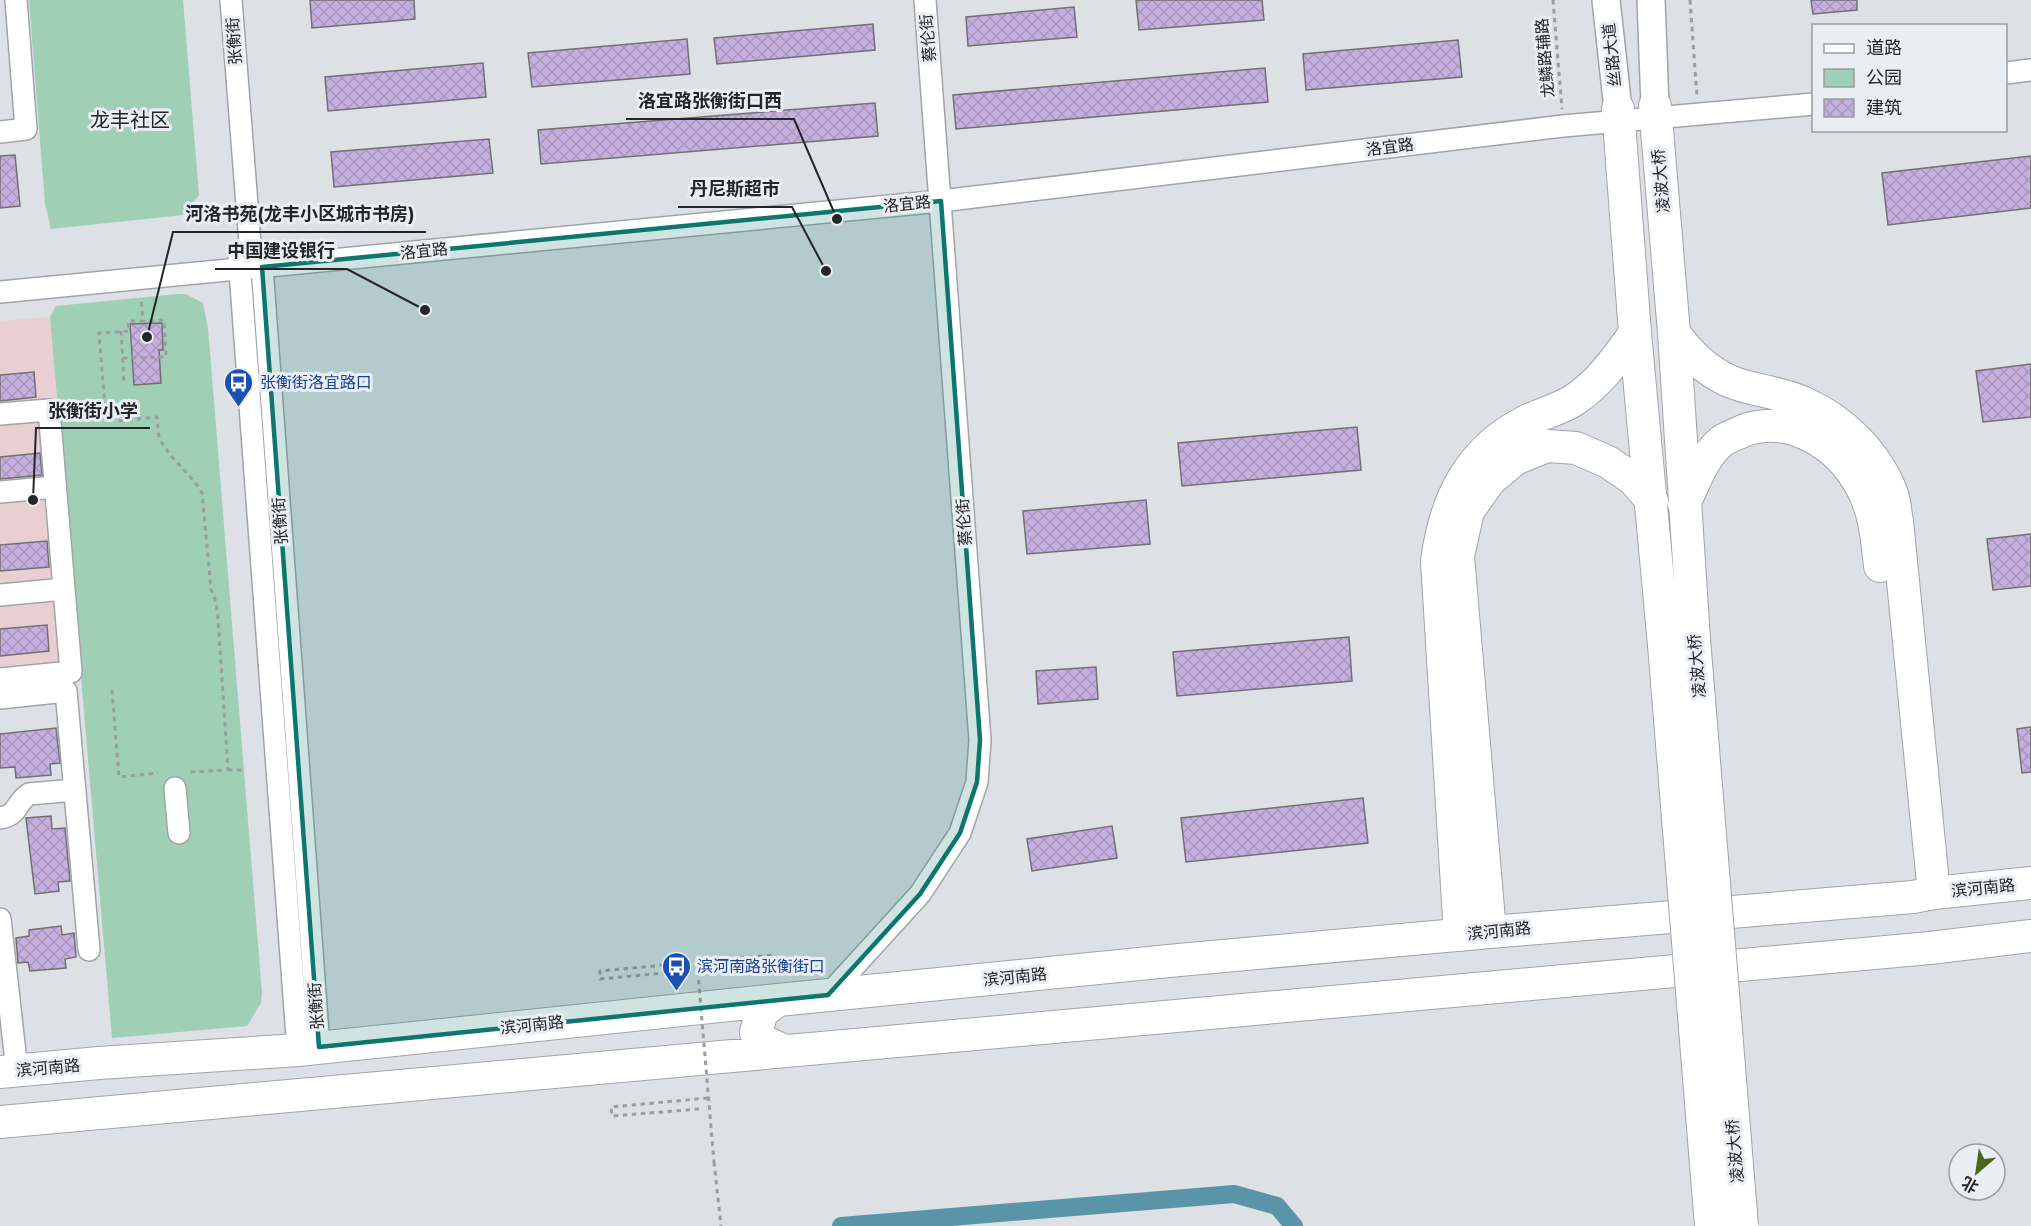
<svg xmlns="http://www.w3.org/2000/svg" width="2031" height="1226" viewBox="0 0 2031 1226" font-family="Montserrat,'Noto Sans SC',sans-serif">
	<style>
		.education { fill: #e9ced2 }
		.park { fill: #9fd0b5 }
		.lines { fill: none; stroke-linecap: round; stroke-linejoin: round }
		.canal { stroke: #5994a9; stroke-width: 18 }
		.building { fill: url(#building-cross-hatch); stroke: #727075; stroke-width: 1.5 }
		.minor-casing { stroke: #a1a4a9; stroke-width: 24 }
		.major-casing { stroke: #a1a4a9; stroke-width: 30 }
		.highway-casing { stroke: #a1a4a9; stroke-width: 34 }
		.path { stroke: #9b9da1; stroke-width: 3; stroke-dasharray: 4.5 4.5; stroke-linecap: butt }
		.minor { stroke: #fff; stroke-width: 21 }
		.major { stroke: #fff; stroke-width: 27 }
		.highway { stroke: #fff; stroke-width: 32 }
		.highway-bridge-casing { stroke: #a1a4a9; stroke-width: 34; stroke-linecap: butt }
		.path-bridge { stroke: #9b9da1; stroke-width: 3; stroke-dasharray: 4.5 4.5; stroke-linecap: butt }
		.highway-bridge { stroke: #fff; stroke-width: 32 }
		.marked { fill: #0f766e; fill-opacity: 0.2; stroke: #0f766e; stroke-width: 4.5; stroke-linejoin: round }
		.labels { text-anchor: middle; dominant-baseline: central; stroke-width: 6; stroke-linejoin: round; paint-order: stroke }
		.street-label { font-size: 16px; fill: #242527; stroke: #eaedf2 }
		.transit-label { font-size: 16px; fill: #164399; stroke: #eaedf2; text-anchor: start }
		.quarter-label { font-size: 20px; fill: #242527; stroke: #eaedf2 }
		.leader { fill: none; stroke: #242527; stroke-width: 2 }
		.callout-dot { fill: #242527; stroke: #eaedf2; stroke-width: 2 }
		.callout-label { font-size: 18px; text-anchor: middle; font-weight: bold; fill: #242527; stroke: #eaedf2; stroke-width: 6; stroke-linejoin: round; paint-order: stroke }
	</style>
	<defs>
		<pattern id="building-cross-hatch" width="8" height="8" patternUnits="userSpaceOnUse" patternTransform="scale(1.5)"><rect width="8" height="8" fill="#c5afde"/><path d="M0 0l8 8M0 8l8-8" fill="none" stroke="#a996be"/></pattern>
	</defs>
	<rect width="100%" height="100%" fill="#dde0e5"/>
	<path class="education" d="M50,317L80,679L0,687V321Z"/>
	<path class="park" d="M29,0H183L199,195L183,215L51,229L45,204Z
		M177,294H186L203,303L208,328L262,993L261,1003L247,1026L112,1038L50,317L56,306Z"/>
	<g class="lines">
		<path class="canal" d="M841,1226L1234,1194L1277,1206L1294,1226"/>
	</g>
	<path class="building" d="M310,0H414L415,19L312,28Z
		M1136,0H1262L1264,20L1139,30Z
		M1811,0H1857V10L1813,14Z
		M1074,7L1077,37L968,46L966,17Z
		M873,24L875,50L717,64L714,38Z
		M687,39L690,74L532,87L528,53Z
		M1458,40L1462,77L1306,90L1303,54Z
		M483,63L486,97L328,111L325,77Z
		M1265,68L1268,102L956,129L953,95Z
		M875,103L878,136L541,164L538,130Z
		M489,139L493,173L334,187L331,152Z
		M15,155L20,206L0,208V156Z
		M2031,156V208L1888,225L1882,173Z
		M162,323L163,350H159L161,383L134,385L130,324Z
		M2031,364V417L1983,422L1976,371Z
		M34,372L36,397L0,401V375Z
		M1357,427L1361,470L1182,486L1178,443Z
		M40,453L42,475L0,479V457Z
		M1146,500L1150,544L1027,554L1023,511Z
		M2031,534V586L1993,590L1987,539Z
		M47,541L49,567L0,571V545Z
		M47,625L49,651L0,656V629Z
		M1349,637L1352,681L1177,696L1173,652Z
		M1096,667L1098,699L1038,704L1036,671Z
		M2031,727V772L2022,773L2017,729Z
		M56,728L60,763L50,764L51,775L16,778L15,767L0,768V734Z
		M1363,798L1368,843L1186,862L1181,818Z
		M51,816L52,829L65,828L70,881L58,882L59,891L35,894L26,818Z
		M1112,826L1117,858L1032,871L1027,839Z
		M61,926L62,935L74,933L76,957L65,959L66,968L30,971L28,962L18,963L16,938L29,936V930Z"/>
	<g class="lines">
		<defs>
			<path id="minor" d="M231,0L251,256L262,267L319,1047
				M2006,73L2031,70
				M0,132L26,129L16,0
				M239,258L298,1050
				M0,292L941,201L1563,126L1814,104
				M0,414L49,410L71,672L0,679
				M0,492L55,487
				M0,595L64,589
				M0,698L66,691L89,950
				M175,788L179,833
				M0,818C19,815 15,803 29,794L75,790
				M0,919L17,1071
				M828,995L920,894L960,833L977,782L980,740L925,0"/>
			<path id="major" d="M1606,0L1618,109
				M1651,0L1655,106"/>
			<path id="highway" d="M1655,106L1674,333L1694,639
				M1618,109L1635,333L1664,645
				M1674,333C1689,353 1705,370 1729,381C1752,391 1781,392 1804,403C1843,420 1877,454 1892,494C1895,502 1895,512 1897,521L1934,893
				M1684,504C1694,484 1703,456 1722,441C1728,437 1736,434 1743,431C1790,413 1839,445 1861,486C1875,511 1877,538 1880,566
				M1490,932L1458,556L1468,511L1490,480L1515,459L1547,446L1576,448L1608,462L1633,479L1652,501
				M1460,935L1437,561C1445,501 1468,452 1523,423C1539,414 1559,410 1574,400C1600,383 1617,358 1635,333
				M778,1000L762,1012L756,1032L765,1042L785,1051
				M0,1072L99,1063L298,1050L778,1000L1179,960L1490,932L1913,897L1934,893L2031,883
				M0,1122L1930,948L2031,936"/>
		</defs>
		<use href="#minor" class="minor-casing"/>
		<use href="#major" class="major-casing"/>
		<use href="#highway" class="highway-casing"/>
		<path class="path" d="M1553,0L1562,109
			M1690,0L1697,97
			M121,331L124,383
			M123,358L166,357L164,320L144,321
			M105,407L99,333L129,331L128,321H143L141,298
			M119,421L157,417C158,425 157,434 161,441C171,460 191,474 202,493L211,589L216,602L218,618L228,770L189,772
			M112,690L119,777L158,773
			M228,770H244
			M685,971L600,979V971L773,955
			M699,1109L612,1116L611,1107L708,1098
			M714,1162L721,1226"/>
		<use href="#minor" class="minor"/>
		<use href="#major" class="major"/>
		<use href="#highway" class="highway"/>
		<defs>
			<path id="highway-bridge" d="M1694,639L1742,1226
				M1664,645L1711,1226"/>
		</defs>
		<use href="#highway-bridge" class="highway-bridge-casing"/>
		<path class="path-bridge" d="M697,962L714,1162"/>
		<use href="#highway-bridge" class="highway-bridge"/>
	</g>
	<path class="marked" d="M941,201L980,740L977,782L960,833L920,894L828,995L319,1047L262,267Z"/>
	<defs>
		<symbol id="bus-pin" viewBox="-11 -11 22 30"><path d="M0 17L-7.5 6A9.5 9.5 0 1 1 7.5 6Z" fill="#1a4fb4" stroke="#eaedf2"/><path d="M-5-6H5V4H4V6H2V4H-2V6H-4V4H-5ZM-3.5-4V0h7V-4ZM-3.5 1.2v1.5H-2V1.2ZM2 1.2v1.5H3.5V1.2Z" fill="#fff"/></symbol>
	</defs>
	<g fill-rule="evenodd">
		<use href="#bus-pin" x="222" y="366" width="33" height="45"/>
		<use href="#bus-pin" x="660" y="950" width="33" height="45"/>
	</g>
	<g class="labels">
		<g class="street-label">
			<text transform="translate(928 38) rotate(-95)">蔡伦街</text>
			<text transform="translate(234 41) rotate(-94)">张衡街</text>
			<text transform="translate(1612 55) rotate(-96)">丝路大道</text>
			<text transform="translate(1545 58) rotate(-95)">龙鳞路辅路</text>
			<text transform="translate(1390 147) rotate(-7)">洛宜路</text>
			<text transform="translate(1661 181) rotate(-95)">凌波大桥</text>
			<text transform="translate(907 204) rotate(-6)">洛宜路</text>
			<text transform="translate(424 251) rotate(-6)">洛宜路</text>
			<text transform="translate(280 521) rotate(-94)">张衡街</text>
			<text transform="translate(964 522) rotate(-94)">蔡伦街</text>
			<text transform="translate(1697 666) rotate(-95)">凌波大桥</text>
			<text transform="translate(1983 888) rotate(-6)">滨河南路</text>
			<text transform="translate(1499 931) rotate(-6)">滨河南路</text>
			<text transform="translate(1015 977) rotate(-6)">滨河南路</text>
			<text transform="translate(316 1006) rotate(-94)">张衡街</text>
			<text transform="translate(532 1025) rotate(-6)">滨河南路</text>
			<text transform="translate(48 1068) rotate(-5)">滨河南路</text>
			<text transform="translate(1735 1151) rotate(-95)">凌波大桥</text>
		</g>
		<g class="transit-label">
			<text x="260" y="382">张衡街洛宜路口</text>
			<text x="697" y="966">滨河南路张衡街口</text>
		</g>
		<g class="quarter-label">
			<text x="130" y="120">龙丰社区</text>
		</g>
	</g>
	<path class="leader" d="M837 219L794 119H626M826 271L792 207H678M147 337L173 232H426M425 310L347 269H215M33 500L36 428H150"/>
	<g class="callout-dot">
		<circle cx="837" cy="219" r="6"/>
		<circle cx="826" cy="271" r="6"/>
		<circle cx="147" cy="337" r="6"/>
		<circle cx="425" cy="310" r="6"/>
		<circle cx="33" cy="500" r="6"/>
	</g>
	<g class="callout-label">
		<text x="710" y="107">洛宜路张衡街口西</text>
		<text x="735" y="195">丹尼斯超市</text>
		<text x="300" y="220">河洛书苑(龙丰小区城市书房)</text>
		<text x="281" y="257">中国建设银行</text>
		<text x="93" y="417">张衡街小学</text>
	</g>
	<rect x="1812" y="24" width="195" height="108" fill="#eaedf2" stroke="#9b9da1" stroke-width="1.5"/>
	<rect x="1824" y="44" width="30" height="9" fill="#ffffff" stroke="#9b9da1" stroke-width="1.5"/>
	<text x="1866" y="54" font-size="18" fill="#242527">道路</text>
	<rect x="1824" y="69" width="30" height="18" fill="#9fd0b5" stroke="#9b9da1" stroke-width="1.5"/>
	<text x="1866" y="84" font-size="18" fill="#242527">公园</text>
	<rect x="1824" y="99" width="30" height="18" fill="url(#building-cross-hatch)" stroke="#9b9da1" stroke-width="1.5"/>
	<text x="1866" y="114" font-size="18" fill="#242527">建筑</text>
	<g transform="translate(1977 1172) rotate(209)"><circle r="28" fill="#eaedf2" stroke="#9b9da1" stroke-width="1.5"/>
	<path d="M0-4.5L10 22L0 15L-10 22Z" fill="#49671b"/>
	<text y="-9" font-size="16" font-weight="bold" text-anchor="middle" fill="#242527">北</text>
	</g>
</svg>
